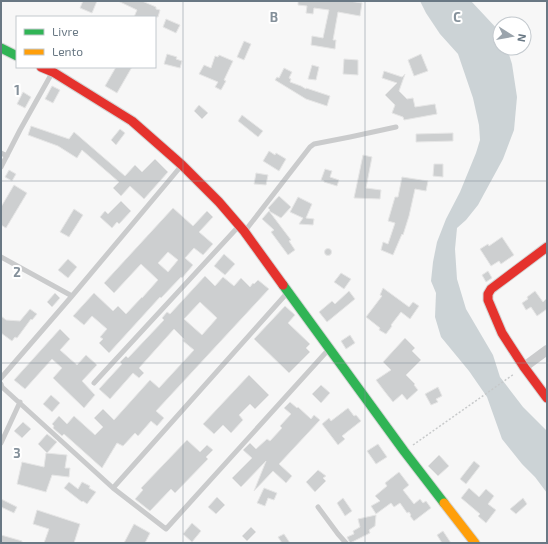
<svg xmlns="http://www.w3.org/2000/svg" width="548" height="544" viewBox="0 0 548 544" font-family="'Exo 2',sans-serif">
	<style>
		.water { fill: #ccd3d6 }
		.building { fill: #cdcfd0; stroke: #e6e6e6; fill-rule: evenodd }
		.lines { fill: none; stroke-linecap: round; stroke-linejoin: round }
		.fast-casing { stroke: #d4d5d5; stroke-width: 11 }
		.slow-casing { stroke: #d4d5d5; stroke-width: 11 }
		.jam-casing { stroke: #d4d5d5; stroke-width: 11 }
		.path { stroke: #c7c9ca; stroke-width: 1.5; stroke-dasharray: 2 2; stroke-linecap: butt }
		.lane { stroke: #cacbcc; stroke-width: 5 }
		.street { stroke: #cacbcc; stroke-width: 10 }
		.fast { stroke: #30b455; stroke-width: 9 }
		.slow { stroke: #ff9f0a; stroke-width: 9 }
		.jam { stroke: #e5322d; stroke-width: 9 }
		.grid { fill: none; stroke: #84909a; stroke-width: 1; stroke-opacity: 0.55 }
		.grid-label { font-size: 13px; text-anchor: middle; font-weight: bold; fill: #84909a; stroke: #fff; stroke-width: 4; stroke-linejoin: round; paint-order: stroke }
	</style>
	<rect width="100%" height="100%" fill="#f7f7f7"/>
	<path class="water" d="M420,1H471L500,32V48H507L512,64L517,97L514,130L503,159L478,205L466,220L457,228L455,249L457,279L466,309L493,355L500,377L523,407L547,431V493L535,477L522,464L502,439L487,397L469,371L441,337L435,317L436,293L431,281L433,262L437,242L446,219L460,192L476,153L480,140L479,125L473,98L458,54L440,34L426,13Z"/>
	<path class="building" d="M83,1H97L92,13L80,8Z
		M118,1H142L156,7V9L160,10L158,17H134L137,10Z
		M298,1H349L362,3L360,16L338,12L333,40H336L335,49L311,45L312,36L323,38L329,10L314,8L313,14L306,13L307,6L298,5Z
		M166,19L180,25L176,33L163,27Z
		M244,41L251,44L244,60L237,57Z
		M167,54L177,57L176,59L182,61L180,68L164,64Z
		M421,54L428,71L414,76L408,60Z
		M219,55L233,61L224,80L226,81L221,90L215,87L218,82L199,74L204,65L211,68L215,56L218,57Z
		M344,59L358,60V75L343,74Z
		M312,65L319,67L316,80L308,79Z
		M116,67H132L117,93L105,86Z
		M284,68L292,72L289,78L291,79L290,82L301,86L306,89V88L330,96L327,106L306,99L275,80L277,77L279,78Z
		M384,71L402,77L405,74L399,91L407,99L413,98L415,107L435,104L437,114L404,120L403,117L392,113L395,105L385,95L397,83L382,78Z
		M52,86L60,90L53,103L45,99Z
		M23,92L31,97L25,108L17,104Z
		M199,105L208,113L202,119L194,111Z
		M242,115L263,131L258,137L238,121Z
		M31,126L69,139L74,132L125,176L135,165L142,172L155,159L168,172L144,199L130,186L121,196L113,188L119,182L82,150L77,158L58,146L28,135Z
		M120,129L125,133L116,145L111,140Z
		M453,133V141L416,142V134Z
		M269,151L275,155L276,153L286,159L279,171L263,161Z
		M363,155L372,157L366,188L381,190L380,199L354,198Z
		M434,164H443V177L433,176Z
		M325,169L332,171L330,177L339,180L337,186L324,182V181L321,180Z
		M9,170L16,174L12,181L5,177Z
		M256,173L268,175L266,185L254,184Z
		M402,177L428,181L426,191L415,189L409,216L403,235L402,234L393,255L381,250L383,242L388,244L395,223L388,221L395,197H398Z
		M14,185L27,193L6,228L1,225V207Z
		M279,196L291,207L281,218L269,211L270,210L268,208Z
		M298,197L312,204L306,218L314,219L313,225L299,224L303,218L290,212Z
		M121,201L131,211L119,224L117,222L112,228L100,217L105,211L108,214Z
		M173,208L193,226L207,211L213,217L199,232L213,244L203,255L194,248L185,258L193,265L182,278L181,277L161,298L160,297L109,353L99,343L103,339L100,337L107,329L92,316L84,325L73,316L94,293L113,311L118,306L126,314L142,297V298L158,280L141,264L114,293L104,283ZM168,252L178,260L168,272L158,263Z
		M74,209L83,215L69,237L60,232Z
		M269,211L291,240L289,241L295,250L288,255L271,232L274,230L262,219Z
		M502,237L514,255L501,264L499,261L491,266L480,249L488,244L489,246Z
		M324.5 252a3.5 3.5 0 1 1 7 0a3.5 3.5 0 1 1-7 0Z
		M224,254L235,264L225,275L214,266Z
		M68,259L77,267L68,278L58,270Z
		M488,271L492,278L486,282L482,275Z
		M341,273L351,279L344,289L334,282Z
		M205,276L215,286L223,277L234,286L241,278L250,287L253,283L254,284L258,280L269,289L156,411L164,418L157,426L151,421L138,436L135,433L123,446L117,443L102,468L64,434L62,436L53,428L54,426L52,424L59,416L67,424L74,416L95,435L103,427L94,418L103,409L114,420L150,380L159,388L194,350L183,341L184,339L174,329L139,368L144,373L139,378L133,373L110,399L99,389L122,364L120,362L126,356L128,358L164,320L162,318L167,312L170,314ZM200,302L217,318L202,335L184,319Z
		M383,288L409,307L413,302L419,306L410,319L401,312L391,325L392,326L386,334L379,330L380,328L366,317L382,296L380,295Z
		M349,291L355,299L327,322L319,312L332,301L335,304Z
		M535,291L543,302L547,298V309L537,316L531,307L526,310L522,303L528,299L527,297Z
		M55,293L60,298L52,307L47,302Z
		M285,306L295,315L288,323L310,344L306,348L310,352L289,373L254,339Z
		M30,309L37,314L32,320L31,319L17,338L15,337L12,341L1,333V316L6,320L20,321Z
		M60,329L70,339L60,350L77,365L86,355L97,365L82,381L95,395L84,408L53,378L62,368L52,359L25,389L14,380Z
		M350,335L355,343L346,349L341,341Z
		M405,338L415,348L412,351L421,360L406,375L415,384L414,385L418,390L407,400L402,394L393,402L385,392L376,380L391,370L383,362Z
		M249,375L269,395L255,409L250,404L239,415L243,420L231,433L223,425L214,434L203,424Z
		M321,385L330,393L321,403L312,394Z
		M438,387L442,396L436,399L438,402L431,405L425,394Z
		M51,395L60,403L52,412L43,404Z
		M290,402L297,408L298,407L311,419L314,415L320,420L279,464L292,476L286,483L273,471L254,491L266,461L241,487L232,478L252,458L243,450L250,443L256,449L267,439L270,441L282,428L280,426L291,414L284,408Z
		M348,408L354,416L356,415L361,421L342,436L345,439L338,445L322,424L329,418L331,421Z
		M23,422L31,429L22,438L14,431Z
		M47,434L57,442L47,453L38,444Z
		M187,440L200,452L207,445L213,450L206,457L208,459L175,493L171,489L150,511L135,499L143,490L141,488Z
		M378,444L387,457L376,464L367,451Z
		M46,453L67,455L65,468H70L69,477L52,475L46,492L17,484L22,462L44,467Z
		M439,455L449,466L438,476L428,466Z
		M474,461L480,466L466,484L460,479Z
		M318,470L326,476L323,478L326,481L315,492L306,482Z
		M399,472L409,485L403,490L414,504L420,499L423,503L426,501L431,508L414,521L410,516L411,515L409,512L407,513L400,503L394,507L391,503L376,514L371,506L380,501L375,496L387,486L385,483Z
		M69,482L78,489L82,482L90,486L89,488L96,492L87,504L83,501L82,502L64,488Z
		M264,488L277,493L274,500L268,498L265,506L257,503Z
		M469,488L479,497L486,489L494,496L488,504L496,510L486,523L478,516L480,514L461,498Z
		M217,497L225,505L216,514L208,507Z
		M343,498L352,511L345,516L337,503Z
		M523,498L527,504L516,514L510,509Z
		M1,499L17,507L14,513L1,507Z
		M37,510L80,524L74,543H44L49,529L33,524Z
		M376,515L375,526L369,530L370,533L350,543L347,537L354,534L353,531L360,527L358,519Z
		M192,523L201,531L192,542L183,534Z
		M134,524L150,533L145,543H124Z
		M251,527L256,532L247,541L242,536Z
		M443,531L451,543H442L437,535Z
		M284,534L290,543H282L278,537Z
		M1,535L22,541V543H1Z"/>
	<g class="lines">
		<defs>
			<path id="fast" d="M1,48L17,56
				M283,285L404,451L444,503"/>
			<path id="slow" d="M444,503L475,543"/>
			<path id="jam" d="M41,67L53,72L132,121L182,165L219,202L244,231L283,285
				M547,247L491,289L488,294V300L502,333L524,367L547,398"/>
		</defs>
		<use href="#fast" class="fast-casing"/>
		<use href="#slow" class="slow-casing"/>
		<use href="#jam" class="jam-casing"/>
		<path class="path" d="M413,445L514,374"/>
		<path class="lane" d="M1,153L7,156
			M1,167L20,130L52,73
			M245,231L310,147L314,144L350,137L396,127
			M1,257L72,296
			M1,378L72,296L182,165
			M94,383L238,227
			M1,384L2,387L113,488L166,529L329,349
			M1,443L20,402
			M113,488L288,292
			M318,507L338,534L346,543"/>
		<path class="street" d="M524,367L547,350"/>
		<use href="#fast" class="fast"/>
		<use href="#slow" class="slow"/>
		<use href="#jam" class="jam"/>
	</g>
	<path class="grid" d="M183,1V543M365,1V543M1,181H547M1,363H547"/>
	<g class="grid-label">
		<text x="274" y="22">B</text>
		<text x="457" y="22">C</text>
		<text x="17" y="95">1</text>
		<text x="17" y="277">2</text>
		<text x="17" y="458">3</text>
	</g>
	<rect width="548" height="544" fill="none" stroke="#697884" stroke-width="4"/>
	<rect x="16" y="16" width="140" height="52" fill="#ffffff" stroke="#c3c9ce"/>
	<rect x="24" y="29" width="20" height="6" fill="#30b455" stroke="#c3c9ce"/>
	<text x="52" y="36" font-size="12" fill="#697884">Livre</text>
	<rect x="24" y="49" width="20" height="6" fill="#ff9f0a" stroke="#c3c9ce"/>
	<text x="52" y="56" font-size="12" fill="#697884">Lento</text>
	<g transform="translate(512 36) rotate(101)"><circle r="19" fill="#ffffff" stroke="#c3c9ce"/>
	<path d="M0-3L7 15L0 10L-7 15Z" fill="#9ba4ac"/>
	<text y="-6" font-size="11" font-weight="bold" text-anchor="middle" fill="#697884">N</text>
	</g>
</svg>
